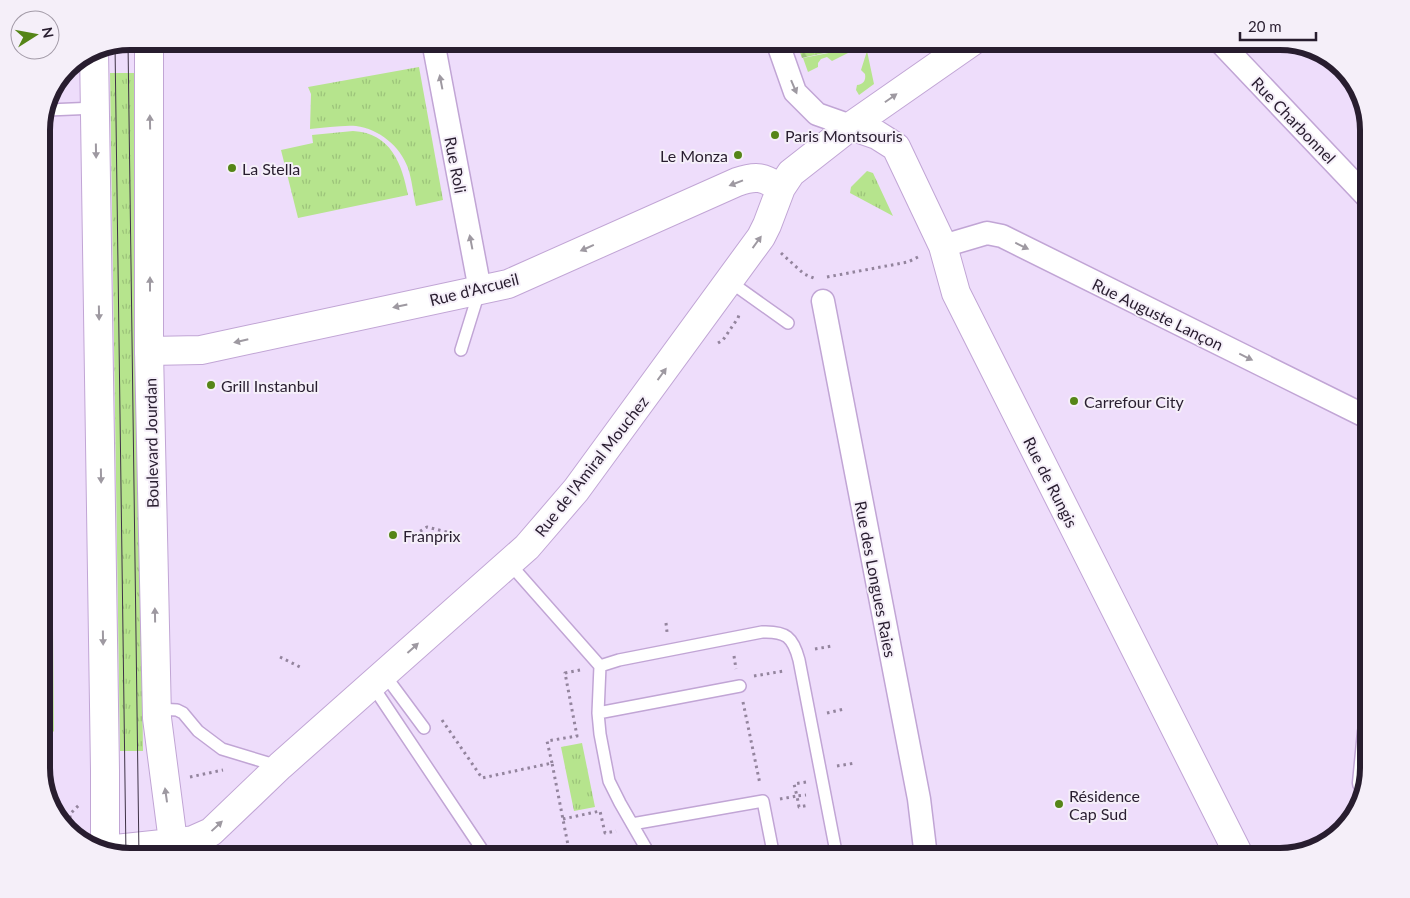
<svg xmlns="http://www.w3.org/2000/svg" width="1410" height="898" viewBox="0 0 1410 898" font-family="Lato,sans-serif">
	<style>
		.grass { fill: url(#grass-tufts) }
		.forest { fill: url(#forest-firs) }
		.green { fill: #b6e48d }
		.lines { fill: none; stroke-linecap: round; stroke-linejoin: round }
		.lane-casing { stroke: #c1a5d5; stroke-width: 14 }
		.street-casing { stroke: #c1a5d5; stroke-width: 25 }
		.secondary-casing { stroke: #c1a5d5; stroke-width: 30 }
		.primary-casing { stroke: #c1a5d5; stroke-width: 30 }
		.path { stroke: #93849d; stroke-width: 3; stroke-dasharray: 2.5 4; stroke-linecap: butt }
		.lane { stroke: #fff; stroke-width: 11 }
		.street { stroke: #fff; stroke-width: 22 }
		.secondary { stroke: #fff; stroke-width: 28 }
		.primary { stroke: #fff; stroke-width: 28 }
		.tram { stroke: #3e3246; stroke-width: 1 }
		.oneway { fill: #9e99a1 }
		.poi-dot { fill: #558517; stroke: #f5eff9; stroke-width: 2 }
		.labels { text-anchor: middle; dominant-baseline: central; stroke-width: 4; stroke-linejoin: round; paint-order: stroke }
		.street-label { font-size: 16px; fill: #281d2f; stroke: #f5eff9 }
		.poi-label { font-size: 16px; fill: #281d2f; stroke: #f5eff9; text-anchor: start }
		.rim { fill: none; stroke: #281d2f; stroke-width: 6 }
	</style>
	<defs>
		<pattern id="grass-tufts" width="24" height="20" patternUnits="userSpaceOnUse" patternTransform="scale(1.25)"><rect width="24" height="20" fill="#b6e48d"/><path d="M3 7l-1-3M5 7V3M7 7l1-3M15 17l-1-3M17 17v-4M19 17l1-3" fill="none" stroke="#9cc37a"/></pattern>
		<pattern id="forest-firs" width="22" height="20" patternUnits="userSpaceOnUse" patternTransform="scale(1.25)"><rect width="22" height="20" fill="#b6e48d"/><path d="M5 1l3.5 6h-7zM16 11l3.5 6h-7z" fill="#9cc37a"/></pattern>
	</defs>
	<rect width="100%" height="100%" fill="#eeddfb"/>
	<path class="grass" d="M812,41H849L850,48L815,55Z
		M419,67L443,200L416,206C413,193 412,180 408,168C400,146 379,129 356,126C342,125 325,128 310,129L311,94L308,87Z
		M110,73H134L143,751H120Z
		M353,131C391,133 402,164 408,195L298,218L281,150L313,143L312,135Z
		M867,171L873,173L893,216L850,193L851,187Z
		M582,743L595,807L574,811L561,747Z"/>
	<path class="forest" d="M796,41H812L815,55L802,58Z"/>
	<path class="green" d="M854,48L852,51L832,61L827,57L821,59L818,63V67L808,72L803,58Z
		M867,51L874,84L859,95L856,90L857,85C864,84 866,80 865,74L861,70Z
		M48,109L54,731L41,744V124Z"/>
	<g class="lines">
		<defs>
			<path id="lane" d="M48,110L96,108
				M729,281L788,323
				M461,350L479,292
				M509,563L600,666L598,713L600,734L609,781L620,803L651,857
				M600,666L619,660L762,632C786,631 793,637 799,660L837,857
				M384,674L424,728
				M372,685L487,857
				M157,709L177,710L183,713L198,731L222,749L278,766
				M598,713L740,686
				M632,824L763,801L774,857"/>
			<path id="street" d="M433,41L480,290
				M777,41L795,92L817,114L851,126
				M1219,41L1369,199
				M943,246L987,233L1002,236L1369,418
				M823,301L919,799L926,857
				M1364,783L1369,732"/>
			<path id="secondary" d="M851,126L877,135L896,147L943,246L956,293L1240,857
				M149,351L201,350L508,284L737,182C757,175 763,177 781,188
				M172,843L193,840L211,832L280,766L527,547L576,490L761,237L767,225L781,188L791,173L851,126L973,41"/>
			<path id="primary" d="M149,41V351L157,718L175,857
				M94,50L105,771V849
				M106,850L172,843"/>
		</defs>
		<use href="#lane" class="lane-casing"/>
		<use href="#street" class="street-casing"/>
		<use href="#secondary" class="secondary-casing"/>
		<use href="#primary" class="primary-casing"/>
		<path class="path" d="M781,253L804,274L816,279
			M827,277L908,262L920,256
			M718,343L723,340L738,318L739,315
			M409,538L427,527L451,533
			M666,623L667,632
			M815,649L832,646
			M734,656L736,669
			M280,657L300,667
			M754,676L784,671
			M743,702L760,784
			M827,713L844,709
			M442,720L482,778L552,763L568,845
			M552,763L547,741L577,736L565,673L580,670
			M837,766L855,763
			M190,777L223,770
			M806,782L794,784L797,796L806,795
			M780,799L797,796L799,807L809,805
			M563,819L600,811L605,833L616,831
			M70,831V814L79,805"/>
		<use href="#lane" class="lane"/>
		<use href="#street" class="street"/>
		<use href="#secondary" class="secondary"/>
		<use href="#primary" class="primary"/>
		<path class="tram" d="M128,42L139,857
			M115,44L126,856"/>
	</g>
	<defs><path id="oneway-solid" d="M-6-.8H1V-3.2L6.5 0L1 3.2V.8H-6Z" transform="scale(1.25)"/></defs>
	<g class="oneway">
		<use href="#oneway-solid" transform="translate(441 82) rotate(-101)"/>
		<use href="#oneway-solid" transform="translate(794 87) rotate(67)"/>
		<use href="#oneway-solid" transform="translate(891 98) rotate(-35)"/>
		<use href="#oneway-solid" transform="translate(150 122) rotate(-91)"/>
		<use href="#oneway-solid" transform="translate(96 151) rotate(89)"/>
		<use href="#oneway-solid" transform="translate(736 183) rotate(159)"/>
		<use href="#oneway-solid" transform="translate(471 242) rotate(-101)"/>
		<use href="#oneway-solid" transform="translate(757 242) rotate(-54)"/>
		<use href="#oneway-solid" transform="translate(1022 246) rotate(26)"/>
		<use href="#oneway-solid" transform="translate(587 248) rotate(156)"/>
		<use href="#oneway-solid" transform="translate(150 284) rotate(-90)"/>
		<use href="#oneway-solid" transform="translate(400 306) rotate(168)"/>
		<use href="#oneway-solid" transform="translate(99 313) rotate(89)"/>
		<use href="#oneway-solid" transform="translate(241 341) rotate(167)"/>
		<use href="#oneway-solid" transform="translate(1246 357) rotate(26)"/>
		<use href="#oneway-solid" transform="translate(662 374) rotate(-54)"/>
		<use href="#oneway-solid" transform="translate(101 476) rotate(89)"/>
		<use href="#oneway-solid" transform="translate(155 615) rotate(-91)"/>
		<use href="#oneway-solid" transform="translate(103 638) rotate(89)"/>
		<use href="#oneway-solid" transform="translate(413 648) rotate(-42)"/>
		<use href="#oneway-solid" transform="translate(166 795) rotate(-98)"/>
		<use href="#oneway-solid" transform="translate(217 826) rotate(-43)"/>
	</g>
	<g class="poi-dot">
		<circle cx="775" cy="135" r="5"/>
		<circle cx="738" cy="155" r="5"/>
		<circle cx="232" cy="168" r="5"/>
		<circle cx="211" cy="385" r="5"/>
		<circle cx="1074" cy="401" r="5"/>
		<circle cx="393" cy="535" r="5"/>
		<circle cx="1059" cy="804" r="5"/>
	</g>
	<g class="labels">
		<g class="street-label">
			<text transform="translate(1294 120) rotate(46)">Rue Charbonnel</text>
			<text transform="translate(456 165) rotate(79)">Rue Roli</text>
			<text transform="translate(474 289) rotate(-14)">Rue d'Arcueil</text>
			<text transform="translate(1158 314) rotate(26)">Rue Auguste Lançon</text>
			<text transform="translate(151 443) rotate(-91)">Boulevard Jourdan</text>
			<text transform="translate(591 466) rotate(-52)">Rue de l'Amiral Mouchez</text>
			<text transform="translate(1051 482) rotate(63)">Rue de Rungis</text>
			<text transform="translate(876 579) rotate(79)">Rue des Longues Raies</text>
		</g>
		<g class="poi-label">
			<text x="785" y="135">Paris Montsouris</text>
			<text x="728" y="155" text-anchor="end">Le Monza</text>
			<text x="242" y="168">La Stella</text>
			<text x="221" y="385">Grill Instanbul</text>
			<text x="1084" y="401">Carrefour City</text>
			<text x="403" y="535">Franprix</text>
			<text x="1069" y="795">Résidence<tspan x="1069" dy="18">Cap Sud</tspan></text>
		</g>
	</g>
	<path d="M0 0H1410V898H0ZM130 50H1280A80 80 0 0 1 1360 130V768A80 80 0 0 1 1280 848H130A80 80 0 0 1 50 768V130A80 80 0 0 1 130 50Z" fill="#f5eff9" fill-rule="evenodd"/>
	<path class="rim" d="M130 50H1280A80 80 0 0 1 1360 130V768A80 80 0 0 1 1280 848H130A80 80 0 0 1 50 768V130A80 80 0 0 1 130 50Z"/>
	<g transform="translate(35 35) rotate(79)"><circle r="24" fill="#f5eff9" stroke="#a39ba8"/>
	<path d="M0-4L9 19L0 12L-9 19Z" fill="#558517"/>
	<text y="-8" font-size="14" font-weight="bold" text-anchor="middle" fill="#281d2f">N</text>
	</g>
	<path d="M1240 32v8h76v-8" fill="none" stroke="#281d2f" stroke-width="2.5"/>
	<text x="1248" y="32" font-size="15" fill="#281d2f" stroke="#f5eff9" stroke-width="4" paint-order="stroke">20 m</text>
</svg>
